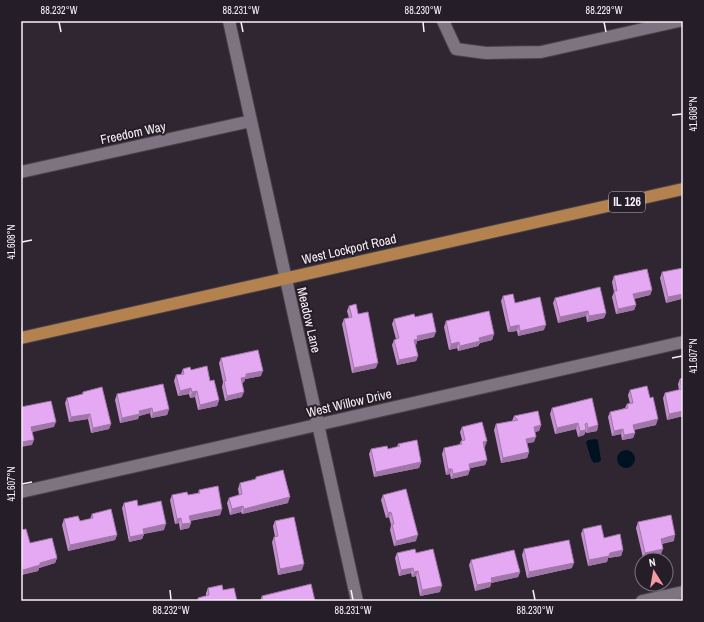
<svg xmlns="http://www.w3.org/2000/svg" width="704" height="622" viewBox="0 0 704 622" font-family="'Archivo Narrow',sans-serif">
	<style>
		.water { fill: #012 }
		.lines { fill: none; stroke-linecap: round; stroke-linejoin: round }
		.minor-casing { stroke: #48414a; stroke-width: 14 }
		.primary-casing { stroke: #48414a; stroke-width: 14 }
		.minor { stroke: #7e7380; stroke-width: 12 }
		.primary { stroke: #b3824e; stroke-width: 12 }
		.wall { fill: #c590d0 }
		.shaded-wall { fill: #a076a9 }
		.building { fill: #e5a8f2; stroke: #a076a9 }
		.ticks { fill: none; stroke: #f7f1f9; stroke-width: 1.5 }
		.labels { text-anchor: middle; dominant-baseline: central; stroke-width: 4; stroke-linejoin: round; paint-order: stroke }
		.shield { fill: #251d27; stroke: #b8b1ba; stroke-width: 1 }
		.shield-label { font-size: 12px; font-weight: bold; fill: #f7f1f9 }
		.street-label { font-size: 13px; fill: #f7f1f9; stroke: #251d27 }
		.neatline { fill: none; stroke: #f7f1f9; stroke-width: 1.5 }
		.ticks-label { font-size: 10px; text-anchor: middle; fill: #f7f1f9 }
	</style>
	<rect width="100%" height="100%" fill="#2f2631"/>
	<path class="water" d="M596,439L598,441L601,460L599,462L594,463L591,459L586,442L588,440Z
		M617 459a9 9 0 1 1 18 0a9 9 0 1 1-18 0Z"/>
	<g class="lines">
		<defs>
			<path id="minor" d="M229,21L357,601
				M443,21L456,49L486,53L541,52L679,21
				M21,172L251,121
				M21,492L683,342
				M642,601L683,592"/>
			<path id="primary" d="M21,338L683,189"/>
		</defs>
		<use href="#minor" class="minor-casing"/>
		<use href="#primary" class="primary-casing"/>
		<use href="#minor" class="minor"/>
		<use href="#primary" class="primary"/>
	</g>
	<path class="wall" d="M662,272L681,299L666,303L660,278Z
		M614,276L652,290L650,295L634,299L636,305L634,310L616,314L612,297L614,292L612,282Z
		M503,296L515,303L544,330L518,336L517,331L508,332L501,301Z
		M555,298L606,313L604,318L587,322L586,316L558,323L553,303Z
		M349,306L358,314L376,368L352,373L342,324L344,319L349,318L347,311Z
		M415,317L434,337L417,341L416,345H415L418,356L416,361L397,365L392,345L394,340L396,339L392,324L394,319Z
		M446,321L494,334L492,340L480,343L478,346L458,351L457,348L449,350L444,327Z
		M221,358L261,376L245,379L244,382L242,383V397L225,401L222,387L223,382L219,363Z
		M183,369L191,370L210,381L219,400L217,406L198,410L195,397L190,398L189,394L178,396L174,381L176,375L181,374Z
		M683,378V416L667,420L663,398L665,393L679,390L678,384L680,379Z
		M630,390L656,425L634,430L635,433L633,438L622,440L621,434L612,436L608,417L610,412L625,408L627,404H630L628,395Z
		M83,392L111,424L109,429L91,433L88,419L69,422L65,403L67,398L82,394Z
		M117,394L169,409L167,415L151,418L150,413L139,416L138,419L120,423L115,400Z
		M552,408L598,425L597,431L586,433V431L584,435L578,437L576,429L555,434L550,414Z
		M514,416L541,425L539,431L535,432L534,442L527,443L529,452L527,458L501,463L494,430L496,424L512,421Z
		M462,427L485,447H484L487,460L485,465L470,468L468,475L451,479L450,474L446,475L442,454L444,448L459,445L461,441L462,440L460,432Z
		M398,444L421,462L419,468L374,477L369,454L371,449H388L397,447Z
		M256,477L288,503L242,514L241,512L230,515L227,503L229,498L239,495L238,489L240,483L255,480Z
		M199,490L222,509L220,515L190,521L191,523L189,528L180,530L179,523L175,524L170,500L172,495H188L198,493Z
		M383,495L416,541L394,546L390,530L391,525L389,517L386,518L381,500Z
		M124,503L138,506L164,530L144,534L142,539L129,542L122,508Z
		M92,514L117,535L115,540L68,551L62,525L64,519L80,521L90,519Z
		M275,521L302,570L278,575L272,542L274,537H275L273,526Z
		M638,522L674,541L662,544L661,554L643,558L636,528Z
		M583,529L604,538L623,550L621,556L608,558L607,562L588,566L581,534Z
		M21,530L30,543L57,558L55,563L39,568L38,571L21,575Z
		M524,549L572,568L527,578L522,555Z
		M397,553H416L440,592L420,596L416,576L412,577L411,573L399,576L395,558Z
		M471,560L520,572L518,577L491,583L490,587L475,591L469,565Z
		M208,588L223,590L237,601H197L198,598L206,596V593Z
		M262,596L315,601H260Z"/>
	<path class="shaded-wall" d="M683,289V295L681,299L666,303L668,297Z
		M652,290L650,295L631,299L633,294Z
		M636,305L634,310L616,314L618,309Z
		M588,311L586,316L558,323L560,317Z
		M606,313L604,318L587,322L589,316Z
		M519,325L517,331L508,332L510,327Z
		M546,325L544,330L518,336L520,331Z
		M436,332L434,337L417,341L416,345L412,346L414,340L417,336Z
		M494,334L492,340L480,343L478,346L458,351L460,346L479,338Z
		M459,342L457,348L449,350L451,344Z
		M418,356L416,361L397,365L399,360Z
		M378,363L376,368L352,373L354,368Z
		M263,371L261,376L245,379L244,382L239,383L241,378L246,374Z
		M191,388L189,394L178,396L180,391Z
		M197,391L195,397L190,398L192,392Z
		M244,392L242,397L225,401L227,396Z
		M219,400L217,406L198,410L200,405Z
		M152,408L150,413L139,416L138,419L120,423L122,418L139,411Z
		M169,409L167,415L151,418L153,413Z
		M683,411V416L667,420L669,414Z
		M90,414L88,419L69,422L71,417Z
		M658,419L656,425L631,430L633,425Z
		M56,422L54,427L29,433L31,427Z
		M578,423L576,429L555,434L557,428Z
		M111,424L109,429L91,433L93,428Z
		M541,425L539,431L532,432L534,427Z
		M598,425L597,431L586,433L588,428Z
		M623,429L621,434L612,436L614,431Z
		M586,430L584,435L578,437L580,431Z
		M635,433L633,438L622,440L624,435Z
		M536,437L534,442L524,444L526,439Z
		M34,440L32,445L21,447V442Z
		M487,441L485,447L481,448L483,442Z
		M529,452L527,458L501,463L503,458Z
		M487,460L485,465L467,469L469,464Z
		M421,462L419,468L374,477L376,472Z
		M448,469H452L450,474L446,475Z
		M470,470L468,475L451,479L453,474Z
		M290,497L288,503L242,514L244,509Z
		M243,506L241,512L230,515L232,509Z
		M222,509L220,515L187,521L189,516Z
		M391,512L389,517L386,518L388,513Z
		M181,518L179,523L175,524L177,519Z
		M191,523L189,528L180,530L182,524Z
		M166,524L164,530L141,534L143,529Z
		M144,534L142,539L129,542L130,537Z
		M117,535L115,540L68,551L70,545Z
		M418,535L416,541L394,546L396,541Z
		M675,535L674,541L659,544L661,539Z
		M663,549L661,554L643,558L645,553Z
		M623,550L621,556L608,558L607,562L588,566L589,560L610,553Z
		M57,558L55,563L39,568L38,571L21,575L23,570L40,563Z
		M574,563L572,568L527,578L529,572Z
		M304,564L302,570L278,575L280,569Z
		M413,568L411,573L399,576L401,570Z
		M418,571L416,576L412,577L414,572Z
		M520,572L518,577L491,583L490,587L475,591L477,585L491,578Z
		M442,586L440,592L420,596L422,590Z"/>
	<path class="building" d="M683,268V294L668,297L662,272Z
		M647,269L652,290L633,294L636,305L618,309L614,291H617L614,276Z
		M600,287L606,313L589,316L588,311L560,317L555,298Z
		M513,294L515,303L540,297L546,325L520,331L519,325L510,327L503,296Z
		M356,304L358,314L368,312L378,363L354,368L344,319L352,317L349,306Z
		M489,311L494,334L479,338L480,341L460,346L459,342L451,344L446,321Z
		M432,313L436,332L417,336L418,339L414,340L418,356L399,360L394,340L399,338L394,319L414,314L415,317Z
		M258,350L263,371L246,374V377L241,378L244,392L227,396L224,381H226L221,358Z
		M207,366L210,381L214,380L219,400L200,405L197,391L192,392L191,388L180,391L176,375L184,374L183,369L190,367L191,370Z
		M683,378V411L669,414L665,393L682,389L680,379Z
		M163,384L169,409L153,413L152,408L139,411L140,414L122,418L117,394Z
		M647,386L650,398L653,397L658,419L633,425L635,433L624,435L623,429L614,431L610,412L628,408L627,404L633,403L630,390Z
		M102,387L111,424L93,428L90,414L71,417L67,398L83,394V392Z
		M592,398L598,425L588,428L587,423L585,424L586,430L580,431L578,423L557,428L552,408Z
		M51,401L56,422L31,427L34,440L21,442V407Z
		M538,411L541,425L534,427L536,437L526,439L529,452L503,458L496,424L518,420L514,416Z
		M482,422L487,441L483,442L487,460L469,464L470,470L453,474L452,469H448L444,448L462,444L461,441L465,440L462,427Z
		M417,440L421,462L376,472L371,449L387,446L388,449L400,446L398,444Z
		M283,470L290,497L244,509L243,506L232,509L229,498L242,494L240,483L256,479V477Z
		M218,486L222,509L189,516L191,523L182,524L181,518L177,519L172,495L187,492L188,495L200,493L199,490Z
		M406,489L418,535L396,541L392,524H394L391,512L388,513L383,495Z
		M137,500L138,506L161,501L166,524L143,529L144,534L130,537L124,503Z
		M111,509L117,535L70,545L64,519L78,516L80,521L93,518L92,514Z
		M671,515L675,535L661,539L663,549L645,553L638,522Z
		M294,517L304,564L280,569L274,537L278,536L275,521Z
		M601,525L604,538L620,534L623,550L610,553L609,556L589,560L583,529Z
		M26,529L30,543L52,538L57,558L40,563V565L23,570L21,564V530Z
		M569,540L574,563L529,572L524,549Z
		M415,549L416,553L433,549L442,586L422,590L418,571L414,572L413,568L401,570L397,553Z
		M514,550L520,572L491,578L492,582L477,585L471,560Z
		M311,584L315,601H263L262,596Z
		M222,585L223,590L234,588L237,601H199L198,598L209,595L208,588Z"/>
	<path class="ticks" d="M59,22L61,32M241,22L243,32M423,22L424,32M604,22L606,32M672,115L682,114M22,242L32,240M672,358L682,356M22,484L32,482M170,590L171,600M351,590L353,600M533,590L535,600"/>
	<g class="labels">
		<rect class="shield" x="609" y="192" width="36" height="20" rx="3"/>
		<g class="shield-label">
			<text x="627" y="202">IL 126</text>
		</g>
		<g class="street-label">
			<text transform="translate(133 133) rotate(-12)">Freedom Way</text>
			<text transform="translate(349 249) rotate(-13)">West Lockport Road</text>
			<text transform="translate(309 320) rotate(77)">Meadow Lane</text>
			<text transform="translate(349 403) rotate(-13)">West Willow Drive</text>
		</g>
	</g>
	<rect width="704" height="622" fill="none" stroke="#251d27" stroke-width="44"/>
	<g transform="translate(654 572) rotate(349)"><circle r="19" fill="#251d27" stroke="#79727b"/>
	<path d="M0-3L7 15L0 10L-7 15Z" fill="#f49aa3"/>
	<text y="-6" font-size="11" font-weight="bold" text-anchor="middle" fill="#f7f1f9">N</text>
	</g>
	<rect x="22" y="22" width="660" height="578" class="neatline"/>
	<g class="ticks-label">
		<text x="59" y="14">88.232°W</text>
		<text x="241" y="14">88.231°W</text>
		<text x="423" y="14">88.230°W</text>
		<text x="604" y="14">88.229°W</text>
		<text transform="translate(693 114) rotate(-90)" y="4">41.608°N</text>
		<text transform="translate(11 242) rotate(-90)" y="4">41.608°N</text>
		<text transform="translate(693 356) rotate(-90)" y="4">41.607°N</text>
		<text transform="translate(11 484) rotate(-90)" y="4">41.607°N</text>
		<text x="171" y="614">88.232°W</text>
		<text x="353" y="614">88.231°W</text>
		<text x="535" y="614">88.230°W</text>
	</g>
</svg>
